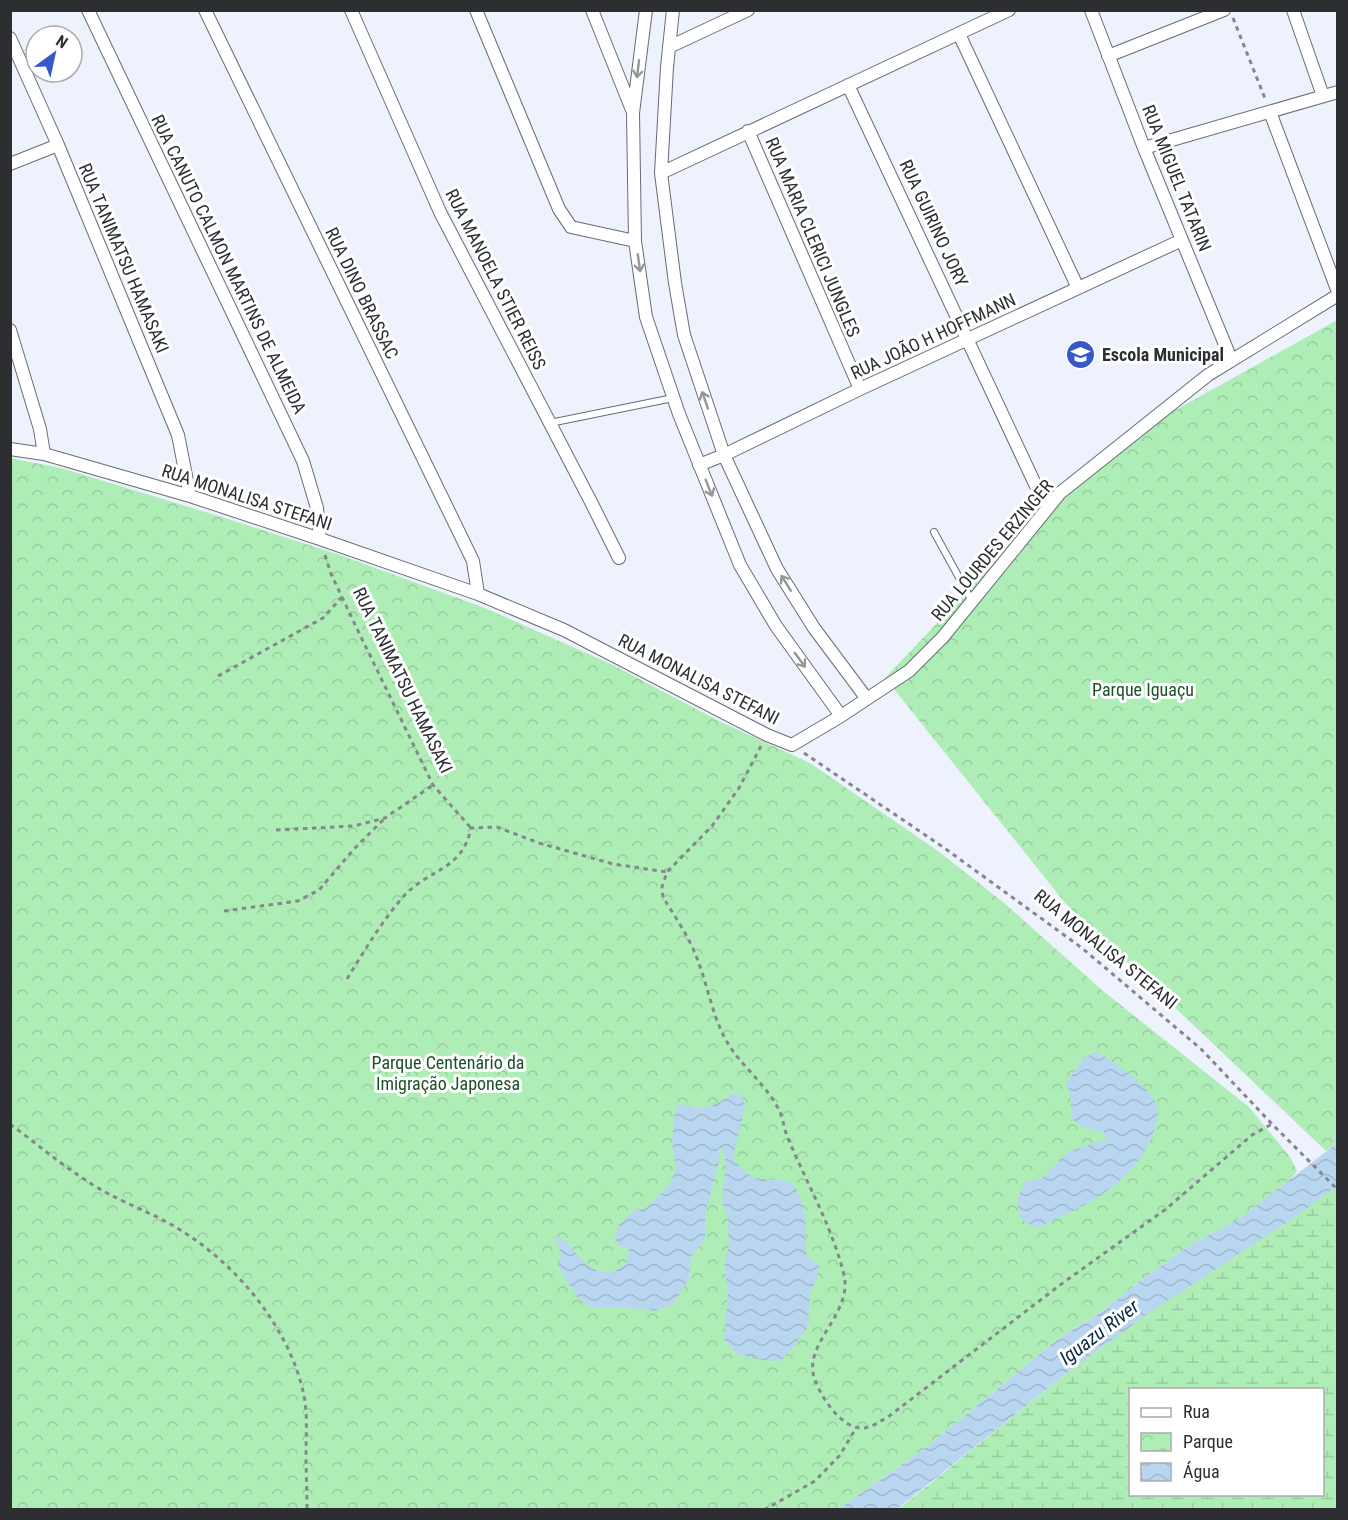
<svg xmlns="http://www.w3.org/2000/svg" width="1348" height="1520" viewBox="0 0 1348 1520" font-family="'Roboto Condensed',sans-serif">
	<style>
		.wetland { fill: url(#wetland-marsh); fill-rule: evenodd }
		.park { fill: url(#park-crowns) }
		.water { fill: url(#water-waves) }
		.lines { fill: none; stroke-linecap: round; stroke-linejoin: round }
		.service-casing { stroke: #676c75; stroke-width: 8 }
		.minor-casing { stroke: #676c75; stroke-width: 14 }
		.path { stroke: #84878e; stroke-width: 3; stroke-dasharray: 4.5 4.5; stroke-linecap: butt }
		.service { stroke: #fff; stroke-width: 6 }
		.minor { stroke: #fff; stroke-width: 12 }
		.oneway { stroke: #969698 }
		.labels { text-anchor: middle; dominant-baseline: central; stroke-width: 6; stroke-linejoin: round; paint-order: stroke }
		.street-label { font-size: 18px; fill: #2c2e32; stroke: #fff }
		.poi-label { font-size: 18px; font-weight: bold; fill: #2c2e32; stroke: #fff; text-anchor: start }
		.park-label { font-size: 18px; fill: #1b5127; stroke: #fff }
		.water-label { font-size: 20px; font-style: italic; fill: #0b2d46; stroke: #fff }
	</style>
	<defs>
		<pattern id="wetland-marsh" width="20" height="14" patternUnits="userSpaceOnUse" patternTransform="scale(1.5)"><rect width="20" height="14" fill="#afedb7"/><path d="M1 5h8M5 5V1M11 12h8M15 12V8" fill="none" stroke="#97cc9e"/></pattern>
		<pattern id="park-crowns" width="20" height="18" patternUnits="userSpaceOnUse" patternTransform="scale(1.5)"><rect width="20" height="18" fill="#afedb7"/><path d="M2 6a3 3 0 1 1 6 0M12 15a3 3 0 1 1 6 0" fill="none" stroke="#97cc9e"/></pattern>
		<pattern id="water-waves" width="16" height="10" patternUnits="userSpaceOnUse" patternTransform="scale(1.5)"><rect width="16" height="10" fill="#b9d6f0"/><path d="M0 5q4-4 8 0t8 0" fill="none" stroke="#9fb8ce"/></pattern>
	</defs>
	<rect width="100%" height="100%" fill="#edf2fd"/>
	<path class="wetland" d="M1337,1186V1509L897,1510C981,1444 1061,1374 1148,1313C1210,1269 1276,1231 1337,1186ZM1130,1390H1322V1494H1130Z"/>
	<path class="park" d="M1337,320V1143L1326,1151L1066,904L885,678L1042,512L1147,426Z
		M10,458L61,468L225,518L337,554L485,608L611,664L719,721L810,763L938,851L1003,902L1103,991L1249,1107L1290,1157L1297,1171L1288,1183L1239,1219L1190,1245L1144,1278L1097,1315L1059,1338L928,1446L839,1509H11Z"/>
	<path class="water" d="M1096,1051C1113,1061 1151,1087 1157,1106C1160,1116 1155,1129 1152,1137C1132,1185 1080,1210 1035,1228L1020,1218L1017,1199L1025,1182L1044,1177L1066,1153L1105,1139V1133L1081,1126L1071,1118V1100L1067,1082L1082,1060Z
		M733,1093L742,1095L745,1107L733,1157C738,1165 744,1173 753,1177C773,1184 791,1171 801,1199C808,1216 804,1238 807,1256L819,1266L817,1277L810,1293L808,1327L795,1345L780,1361L762,1360L737,1354L724,1339L728,1292L724,1267L729,1246L728,1217L722,1202L726,1164L723,1150L718,1148L720,1158L705,1214V1239L691,1256L689,1280L672,1305L655,1311L624,1307L593,1308L578,1298L558,1267C562,1253 562,1247 552,1237C566,1236 570,1247 579,1257C584,1263 593,1268 599,1272H614L627,1262L629,1249L619,1246L615,1238L619,1225L634,1210L645,1209L667,1188L676,1170L672,1142L674,1118L678,1105C687,1103 690,1107 697,1108C711,1109 723,1100 733,1093Z
		M1337,1143V1186L1298,1215L1149,1313L1067,1373L897,1509H839L928,1446L1059,1338L1097,1315L1144,1278L1190,1245L1239,1219Z"/>
	<g class="lines">
		<defs>
			<path id="service" d="M550,423L673,398
				M934,532L972,601"/>
			<path id="minor" d="M88,10L303,461L317,508L320,539
				M205,10L473,561L478,594
				M351,10L440,212L591,502L619,558
				M476,10L559,209L571,227L635,241
				M592,10L632,110
				M646,10L633,113L635,241L646,317L679,414L740,565L776,626L841,716
				M673,10L667,67L661,173L675,283L684,335L724,455L777,569L814,628L867,699
				M1091,10L1144,148L1231,359
				M1293,10L1323,96
				M959,34L1078,288
				M10,38L58,145L178,435L190,496
				M669,47L748,10
				M1108,56L1224,10
				M848,85L1035,484L1048,506
				M1270,112L1338,292
				M748,131L860,389
				M1144,148L1338,92
				M10,164L58,145
				M661,173L1009,10
				M10,330L40,429L44,454
				M10,449L44,454L190,496L320,539L478,594L564,630L767,735L792,745L841,716L909,671L943,637L1060,493L1208,375L1338,295
				M699,465L724,455L860,389L1182,240"/>
		</defs>
		<use href="#service" class="service-casing"/>
		<use href="#minor" class="minor-casing"/>
		<path class="path" d="M1233,18L1266,101
			M325,555L331,574L360,635L433,785L471,828
			M218,676L323,618L342,597
			M761,746L739,788L712,826L667,872L662,887L663,897C675,917 690,938 698,961C708,987 713,1018 727,1042C741,1066 766,1084 779,1110C783,1118 784,1128 787,1136C806,1182 832,1226 844,1275C853,1315 801,1344 815,1380C821,1397 842,1430 864,1428C873,1427 880,1421 888,1417L1060,1285L1166,1209L1252,1135L1272,1124
			M804,753L943,847L1082,948L1201,1049L1272,1124L1338,1190
			M276,830L354,826L385,818L433,785
			M224,911L298,901L319,890L354,849L385,818
			M347,979C364,951 381,923 402,898C428,868 462,872 471,828L497,827L539,843L613,864L667,872
			M10,1124C36,1143 60,1164 87,1181C113,1199 144,1209 172,1225C232,1259 287,1323 303,1391C308,1412 306,1434 306,1455C306,1473 307,1491 307,1510
			M764,1510L815,1481L840,1455L856,1428"/>
		<use href="#service" class="service"/>
		<use href="#minor" class="minor"/>
	</g>
	<defs><path id="oneway-shaft" d="M-6 0H5M1.5-3L5.5 0L1.5 3" fill="none" stroke-width="1.6" stroke-linecap="round" stroke-linejoin="round" transform="scale(1.5)"/></defs>
	<g class="oneway">
		<use href="#oneway-shaft" transform="translate(638 69) rotate(97)"/>
		<use href="#oneway-shaft" transform="translate(639 263) rotate(82)"/>
		<use href="#oneway-shaft" transform="translate(705 400) rotate(-109)"/>
		<use href="#oneway-shaft" transform="translate(709 488) rotate(68)"/>
		<use href="#oneway-shaft" transform="translate(786 583) rotate(-122)"/>
		<use href="#oneway-shaft" transform="translate(800 660) rotate(54)"/>
	</g>
	<defs>
		<symbol id="school-disc" viewBox="-11 -11 22 22"><circle r="9.5" fill="#3658c9" stroke="#fff"/><path d="M0-5L7-2L0 1L-7-2ZM-4 1L0 2.5L4 1V4Q0 6-4 4Z" fill="#fff"/></symbol>
	</defs>
	<g fill-rule="evenodd">
		<use href="#school-disc" x="1064" y="338" width="33" height="33"/>
	</g>
	<g class="labels">
		<g class="street-label">
			<text transform="translate(1177 178) rotate(68)">RUA MIGUEL TATARIN</text>
			<text transform="translate(934 223) rotate(65)">RUA GUIRINO JORY</text>
			<text transform="translate(813 237) rotate(67)">RUA MARIA CLERICI JUNGLES</text>
			<text transform="translate(124 258) rotate(67)">RUA TANIMATSU HAMASAKI</text>
			<text transform="translate(229 264) rotate(64)">RUA CANUTO CALMON MARTINS DE ALMEIDA</text>
			<text transform="translate(496 279) rotate(63)">RUA MANOELA STIER REISS</text>
			<text transform="translate(362 293) rotate(64)">RUA DINO BRASSAC</text>
			<text transform="translate(933 336) rotate(-25)">RUA JOÃO H HOFFMANN</text>
			<text transform="translate(247 497) rotate(18)">RUA MONALISA STEFANI</text>
			<text transform="translate(992 550) rotate(-50)">RUA LOURDES ERZINGER</text>
			<text transform="translate(699 679) rotate(27)">RUA MONALISA STEFANI</text>
			<text transform="translate(403 680) rotate(64)">RUA TANIMATSU HAMASAKI</text>
			<text transform="translate(1106 949) rotate(39)">RUA MONALISA STEFANI</text>
		</g>
		<g class="poi-label">
			<text x="1102" y="354">Escola Municipal</text>
		</g>
		<g class="park-label">
			<text x="1143" y="689">Parque Iguaçu</text>
			<text x="448" y="1062">Parque Centenário da<tspan x="448" dy="21">Imigração Japonesa</tspan></text>
		</g>
		<g class="water-label">
			<text transform="translate(1099 1332) rotate(-37)">Iguazu River</text>
		</g>
	</g>
	<rect width="1348" height="1520" fill="none" stroke="#2c2e32" stroke-width="24"/>
	<rect x="1129" y="1388" width="195" height="108" fill="#ffffff" stroke="#ababad" stroke-width="1.5"/>
	<rect x="1141" y="1408" width="30" height="9" fill="#ffffff" stroke="#ababad" stroke-width="1.5"/>
	<text x="1183" y="1418" font-size="18" fill="#2c2e32">Rua</text>
	<rect x="1141" y="1433" width="30" height="18" fill="url(#park-crowns)" stroke="#ababad" stroke-width="1.5"/>
	<text x="1183" y="1448" font-size="18" fill="#2c2e32">Parque</text>
	<rect x="1141" y="1463" width="30" height="18" fill="url(#water-waves)" stroke="#ababad" stroke-width="1.5"/>
	<text x="1183" y="1478" font-size="18" fill="#2c2e32">Água</text>
	<g transform="translate(54 54) rotate(33)"><circle r="28" fill="#ffffff" stroke="#ababad" stroke-width="1.5"/>
	<path d="M0-4.5L10 22L0 15L-10 22Z" fill="#3658c9"/>
	<text y="-9" font-size="16" font-weight="bold" text-anchor="middle" fill="#2c2e32">N</text>
	</g>
</svg>
